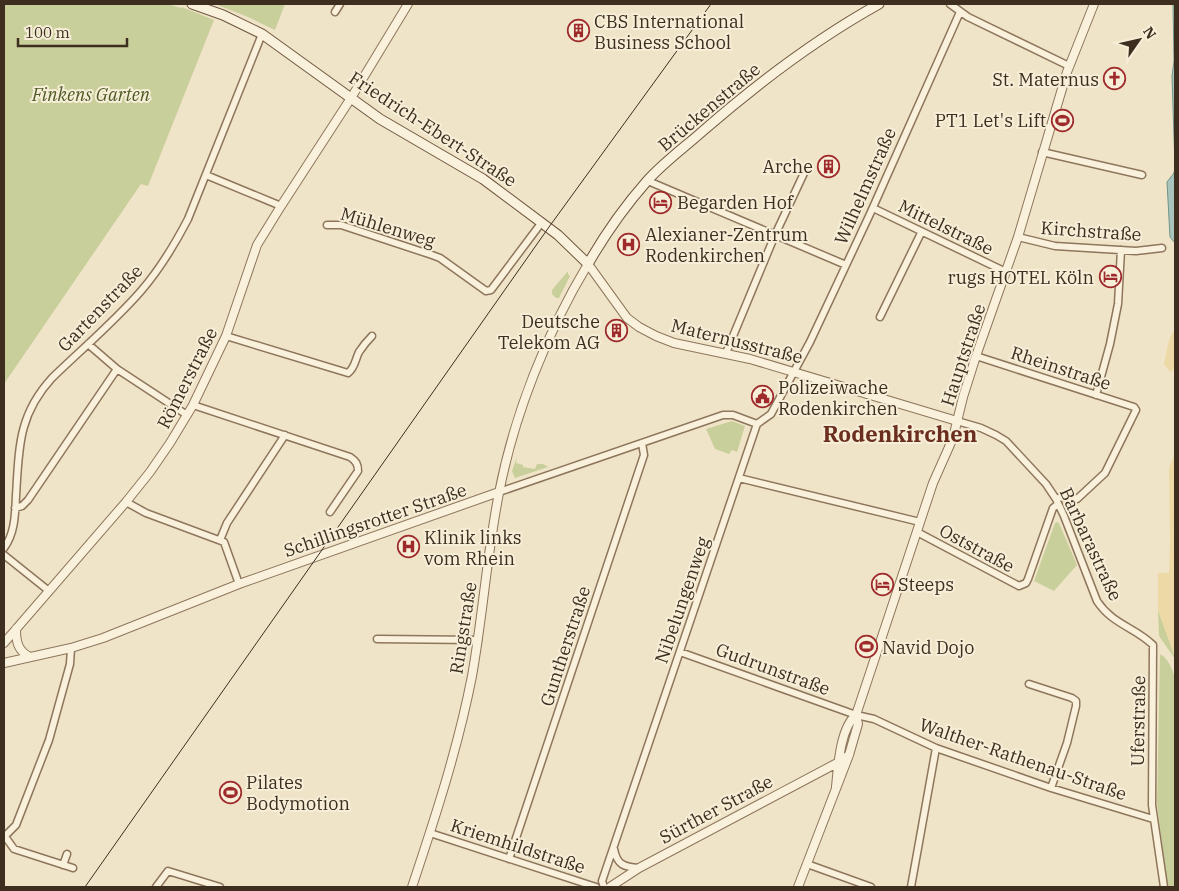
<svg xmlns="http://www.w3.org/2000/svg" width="1179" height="891" viewBox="0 0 1179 891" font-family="'IBM Plex Serif',serif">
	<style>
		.green { fill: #c9cf9b }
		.sand { fill: #ecd9a5 }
		.water { fill: #a9c4bc; stroke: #6f938a }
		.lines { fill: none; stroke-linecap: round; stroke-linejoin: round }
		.minor-casing { stroke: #8d765c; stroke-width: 9 }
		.tertiary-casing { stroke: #8d765c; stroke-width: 10 }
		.secondary-casing { stroke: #6f573f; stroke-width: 11 }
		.minor { stroke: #faf1dc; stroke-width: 6 }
		.tertiary { stroke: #faf1dc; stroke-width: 8 }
		.secondary { stroke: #faf1dc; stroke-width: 9 }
		.tram { stroke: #3d2e20; stroke-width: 1 }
		.labels { text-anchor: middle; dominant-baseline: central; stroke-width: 4; stroke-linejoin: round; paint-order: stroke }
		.poi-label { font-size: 18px; fill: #3d2e20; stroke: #f7eed8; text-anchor: start }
		.park-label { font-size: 18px; font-style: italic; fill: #4d5a26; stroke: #f7eed8 }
		.street-label { font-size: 18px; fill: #3d2e20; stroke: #f7eed8 }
		.district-label { font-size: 22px; font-weight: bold; fill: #6b2e1e; stroke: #f7eed8 }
	</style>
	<rect width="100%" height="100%" fill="#f0e4c8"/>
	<path class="green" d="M4,4H168L181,8L182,7L214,20L148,186L141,184L4,384Z
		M215,4H285L275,30L248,17Z
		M568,271V274L570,276L559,298H556L552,294V290Z
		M732,421L745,426L737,452L732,450L729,454L715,449L706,429Z
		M517,457L516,463L523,465V467L535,469L537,464H543L548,467L515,478L512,471Z
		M1057,522L1059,523L1077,565L1054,591L1034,581L1055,523Z
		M1158,610L1175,657V659L1159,636Z
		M1160,654C1169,659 1172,669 1175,678V887H1169L1166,877L1157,803Z"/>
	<path class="sand" d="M1175,330V372L1174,369L1170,372L1164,364C1167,353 1167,338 1175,330Z
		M1175,454V657L1158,610V573H1169L1170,542L1169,468Z"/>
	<path class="water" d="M1173,4H1175V243L1170,237L1167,182L1174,173L1175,167L1172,76L1174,61Z"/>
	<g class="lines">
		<defs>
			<path id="minor" d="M950,4L968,17L1069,66
				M335,12L340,4
				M1042,152L1142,175
				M206,175L281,206
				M648,181L846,265
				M873,208L1006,272
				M327,225H341L432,255L440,258L486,291L491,290L542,222
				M1018,237L1055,246L1136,251L1162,248
				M880,317L921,233
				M226,336L348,373C355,368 355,360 359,352C363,346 367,341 372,336
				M88,344L117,369L187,415
				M726,353L775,235L805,171
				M976,356L1134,407L1136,410L1105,473L1077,499L1062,497L1056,499
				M1096,395L1110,344L1118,304L1121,250
				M193,405L350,457C356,461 358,464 358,471L330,512
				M957,421L981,428L996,435L1006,441L1046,484L1056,499L1064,516L1097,601C1113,625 1135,627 1153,645L1152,805L1164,887
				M739,478L920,522
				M499,492L723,415H733L757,424
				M126,502L146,513L224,542L239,584
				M15,508L22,506L28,500L117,369
				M917,532L1019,586L1026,583L1028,579L1053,508L1058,504
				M220,540L227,523L285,435
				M4,548C15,533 15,515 16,496C19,448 18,415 52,378C82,349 114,322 141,291C160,269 175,244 188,219L262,34
				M4,555L49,591
				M377,639L478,640
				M680,652L856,715L874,719L936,748L1051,788L1153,819
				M1029,684L1072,698L1076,701V706L1067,743L1051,788
				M430,833L596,887
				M4,835L14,849L73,868
				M5,836L16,825L49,740L70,664L71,648
				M614,849C617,865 624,867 639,868
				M509,859L644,455L642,443
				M807,864L871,887
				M63,865L67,854
				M156,887L168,871L220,887
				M604,887L602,881L757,424L771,414L810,342L870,214L960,12
				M911,887L936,748"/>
			<path id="tertiary" d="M16,629C16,642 18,651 30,657
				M4,643L126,502L150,472L170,443L193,405L226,336L257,245L281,206L351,98L408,4
				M4,663L71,648L103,638L239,584L499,492
				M836,787C838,767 840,728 856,715L933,483L953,438L963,397L976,356L1018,237L1067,72L1094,4
				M412,887C435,818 458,748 472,676C483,615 487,553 499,493C514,415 547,332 588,264L627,318L639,327L656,336L674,343L750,359L957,421
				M610,887L639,868L839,762L849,755
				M798,887L849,755L858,724L856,715"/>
			<path id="secondary" d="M192,4L223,15L262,34L380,119L483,179L558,235L588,264C604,236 625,206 647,181C664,162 685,147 704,130C758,83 816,39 879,4"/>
		</defs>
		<use href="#minor" class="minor-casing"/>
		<use href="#tertiary" class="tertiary-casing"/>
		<use href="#secondary" class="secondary-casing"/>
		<use href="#minor" class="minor"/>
		<use href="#tertiary" class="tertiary"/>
		<use href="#secondary" class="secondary"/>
		<path class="tram" d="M85,887L549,227L711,4"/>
	</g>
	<defs>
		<symbol id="building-ring" viewBox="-11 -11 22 22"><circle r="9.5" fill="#f7eed8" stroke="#9e2a2b" stroke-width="1.5"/><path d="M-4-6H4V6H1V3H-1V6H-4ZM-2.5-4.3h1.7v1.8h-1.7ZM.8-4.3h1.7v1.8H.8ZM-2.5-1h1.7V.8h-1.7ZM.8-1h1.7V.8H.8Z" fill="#9e2a2b"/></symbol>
		<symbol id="church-ring" viewBox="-11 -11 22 22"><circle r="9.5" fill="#f7eed8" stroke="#9e2a2b" stroke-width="1.5"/><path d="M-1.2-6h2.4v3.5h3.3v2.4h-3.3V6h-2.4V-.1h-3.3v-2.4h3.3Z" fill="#9e2a2b"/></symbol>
		<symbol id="stadium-ring" viewBox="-11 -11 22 22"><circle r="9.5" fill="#f7eed8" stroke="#9e2a2b" stroke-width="1.5"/><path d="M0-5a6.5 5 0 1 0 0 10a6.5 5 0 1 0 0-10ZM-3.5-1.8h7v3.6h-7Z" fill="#9e2a2b"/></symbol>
		<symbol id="hotel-ring" viewBox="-11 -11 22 22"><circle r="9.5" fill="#f7eed8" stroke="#9e2a2b" stroke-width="1.5"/><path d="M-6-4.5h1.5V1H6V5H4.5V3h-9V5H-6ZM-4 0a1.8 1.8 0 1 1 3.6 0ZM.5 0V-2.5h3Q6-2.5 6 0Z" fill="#9e2a2b"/></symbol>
		<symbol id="hospital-ring" viewBox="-11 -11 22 22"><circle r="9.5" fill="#f7eed8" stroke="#9e2a2b" stroke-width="1.5"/><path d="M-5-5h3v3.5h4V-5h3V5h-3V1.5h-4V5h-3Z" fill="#9e2a2b"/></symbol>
		<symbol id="civic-ring" viewBox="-11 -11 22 22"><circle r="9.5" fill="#f7eed8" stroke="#9e2a2b" stroke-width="1.5"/><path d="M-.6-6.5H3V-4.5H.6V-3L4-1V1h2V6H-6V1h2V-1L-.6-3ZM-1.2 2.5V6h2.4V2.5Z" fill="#9e2a2b"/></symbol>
	</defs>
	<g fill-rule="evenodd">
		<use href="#building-ring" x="566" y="18" width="25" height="25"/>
		<use href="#church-ring" x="1102" y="66" width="25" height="25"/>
		<use href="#stadium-ring" x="1050" y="108" width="25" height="25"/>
		<use href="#building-ring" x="816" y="154" width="25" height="25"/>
		<use href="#hotel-ring" x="648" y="190" width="25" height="25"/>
		<use href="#hospital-ring" x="616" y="232" width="25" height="25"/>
		<use href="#hotel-ring" x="1098" y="264" width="25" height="25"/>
		<use href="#building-ring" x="604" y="318" width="25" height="25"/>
		<use href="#civic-ring" x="750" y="384" width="25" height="25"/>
		<use href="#hospital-ring" x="396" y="534" width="25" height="25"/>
		<use href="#hotel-ring" x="870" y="572" width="25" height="25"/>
		<use href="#stadium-ring" x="854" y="634" width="25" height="25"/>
		<use href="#stadium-ring" x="218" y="780" width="25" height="25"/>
	</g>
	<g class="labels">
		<g class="poi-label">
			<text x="594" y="21">CBS International<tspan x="594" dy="21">Business School</tspan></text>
			<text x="1099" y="79" text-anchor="end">St. Maternus</text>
			<text x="1046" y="120" text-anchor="end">PT1 Let's Lift</text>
			<text x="813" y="166" text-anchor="end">Arche</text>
			<text x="677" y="202">Begarden Hof</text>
			<text x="645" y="234">Alexianer-Zentrum<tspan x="645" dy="21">Rodenkirchen</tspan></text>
			<text x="1094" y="277" text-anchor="end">rugs HOTEL Köln</text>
			<text x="600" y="321" text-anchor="end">Deutsche<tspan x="600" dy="21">Telekom AG</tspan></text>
			<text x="778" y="387">Polizeiwache<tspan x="778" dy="21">Rodenkirchen</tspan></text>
			<text x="424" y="537">Klinik links<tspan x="424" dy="21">vom Rhein</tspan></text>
			<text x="898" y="584">Steeps</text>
			<text x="882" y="647">Navid Dojo</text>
			<text x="246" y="782">Pilates<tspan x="246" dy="21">Bodymotion</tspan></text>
		</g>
		<g class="park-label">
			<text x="91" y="94">Finkens Garten</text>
		</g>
		<g class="street-label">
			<text transform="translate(709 107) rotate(-40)">Brückenstraße</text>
			<text transform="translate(433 129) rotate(33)">Friedrich-Ebert-Straße</text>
			<text transform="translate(865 186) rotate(-66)">Wilhelmstraße</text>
			<text transform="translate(388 227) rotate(17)">Mühlenweg</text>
			<text transform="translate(946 227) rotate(26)">Mittelstraße</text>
			<text transform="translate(1091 231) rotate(4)">Kirchstraße</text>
			<text transform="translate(100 308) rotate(-46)">Gartenstraße</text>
			<text transform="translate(737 341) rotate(14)">Maternusstraße</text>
			<text transform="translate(963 355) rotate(-72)">Hauptstraße</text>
			<text transform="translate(1061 368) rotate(18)">Rheinstraße</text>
			<text transform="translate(187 378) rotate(-63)">Römerstraße</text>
			<text transform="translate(375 520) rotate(-19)">Schillingsrotter Straße</text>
			<text transform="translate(1091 544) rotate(65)">Barbarastraße</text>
			<text transform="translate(977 548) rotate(28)">Oststraße</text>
			<text transform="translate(682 600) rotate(-71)">Nibelungenweg</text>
			<text transform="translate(463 628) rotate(-81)">Ringstraße</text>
			<text transform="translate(565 646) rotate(-72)">Guntherstraße</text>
			<text transform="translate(773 669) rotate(20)">Gudrunstraße</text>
			<text transform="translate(1138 721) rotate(-89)">Uferstraße</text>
			<text transform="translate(1023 759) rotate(19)">Walther-Rathenau-Straße</text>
			<text transform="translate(716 809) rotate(-28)">Sürther Straße</text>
			<text transform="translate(518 846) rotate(18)">Kriemhildstraße</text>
		</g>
		<g class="district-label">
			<text x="900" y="433">Rodenkirchen</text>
		</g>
	</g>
	<rect width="1179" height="891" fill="none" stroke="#3d2e20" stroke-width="10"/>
	<g transform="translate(1139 40) rotate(56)" stroke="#f7eed8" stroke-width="4" paint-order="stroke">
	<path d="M0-4L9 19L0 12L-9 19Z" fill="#3d2e20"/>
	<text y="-8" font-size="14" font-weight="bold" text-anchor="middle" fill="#3d2e20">N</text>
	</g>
	<path d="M18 38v8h109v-8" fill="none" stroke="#3d2e20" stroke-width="2.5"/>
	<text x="25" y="38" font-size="15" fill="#3d2e20" stroke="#f7eed8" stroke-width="4" paint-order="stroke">100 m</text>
</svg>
